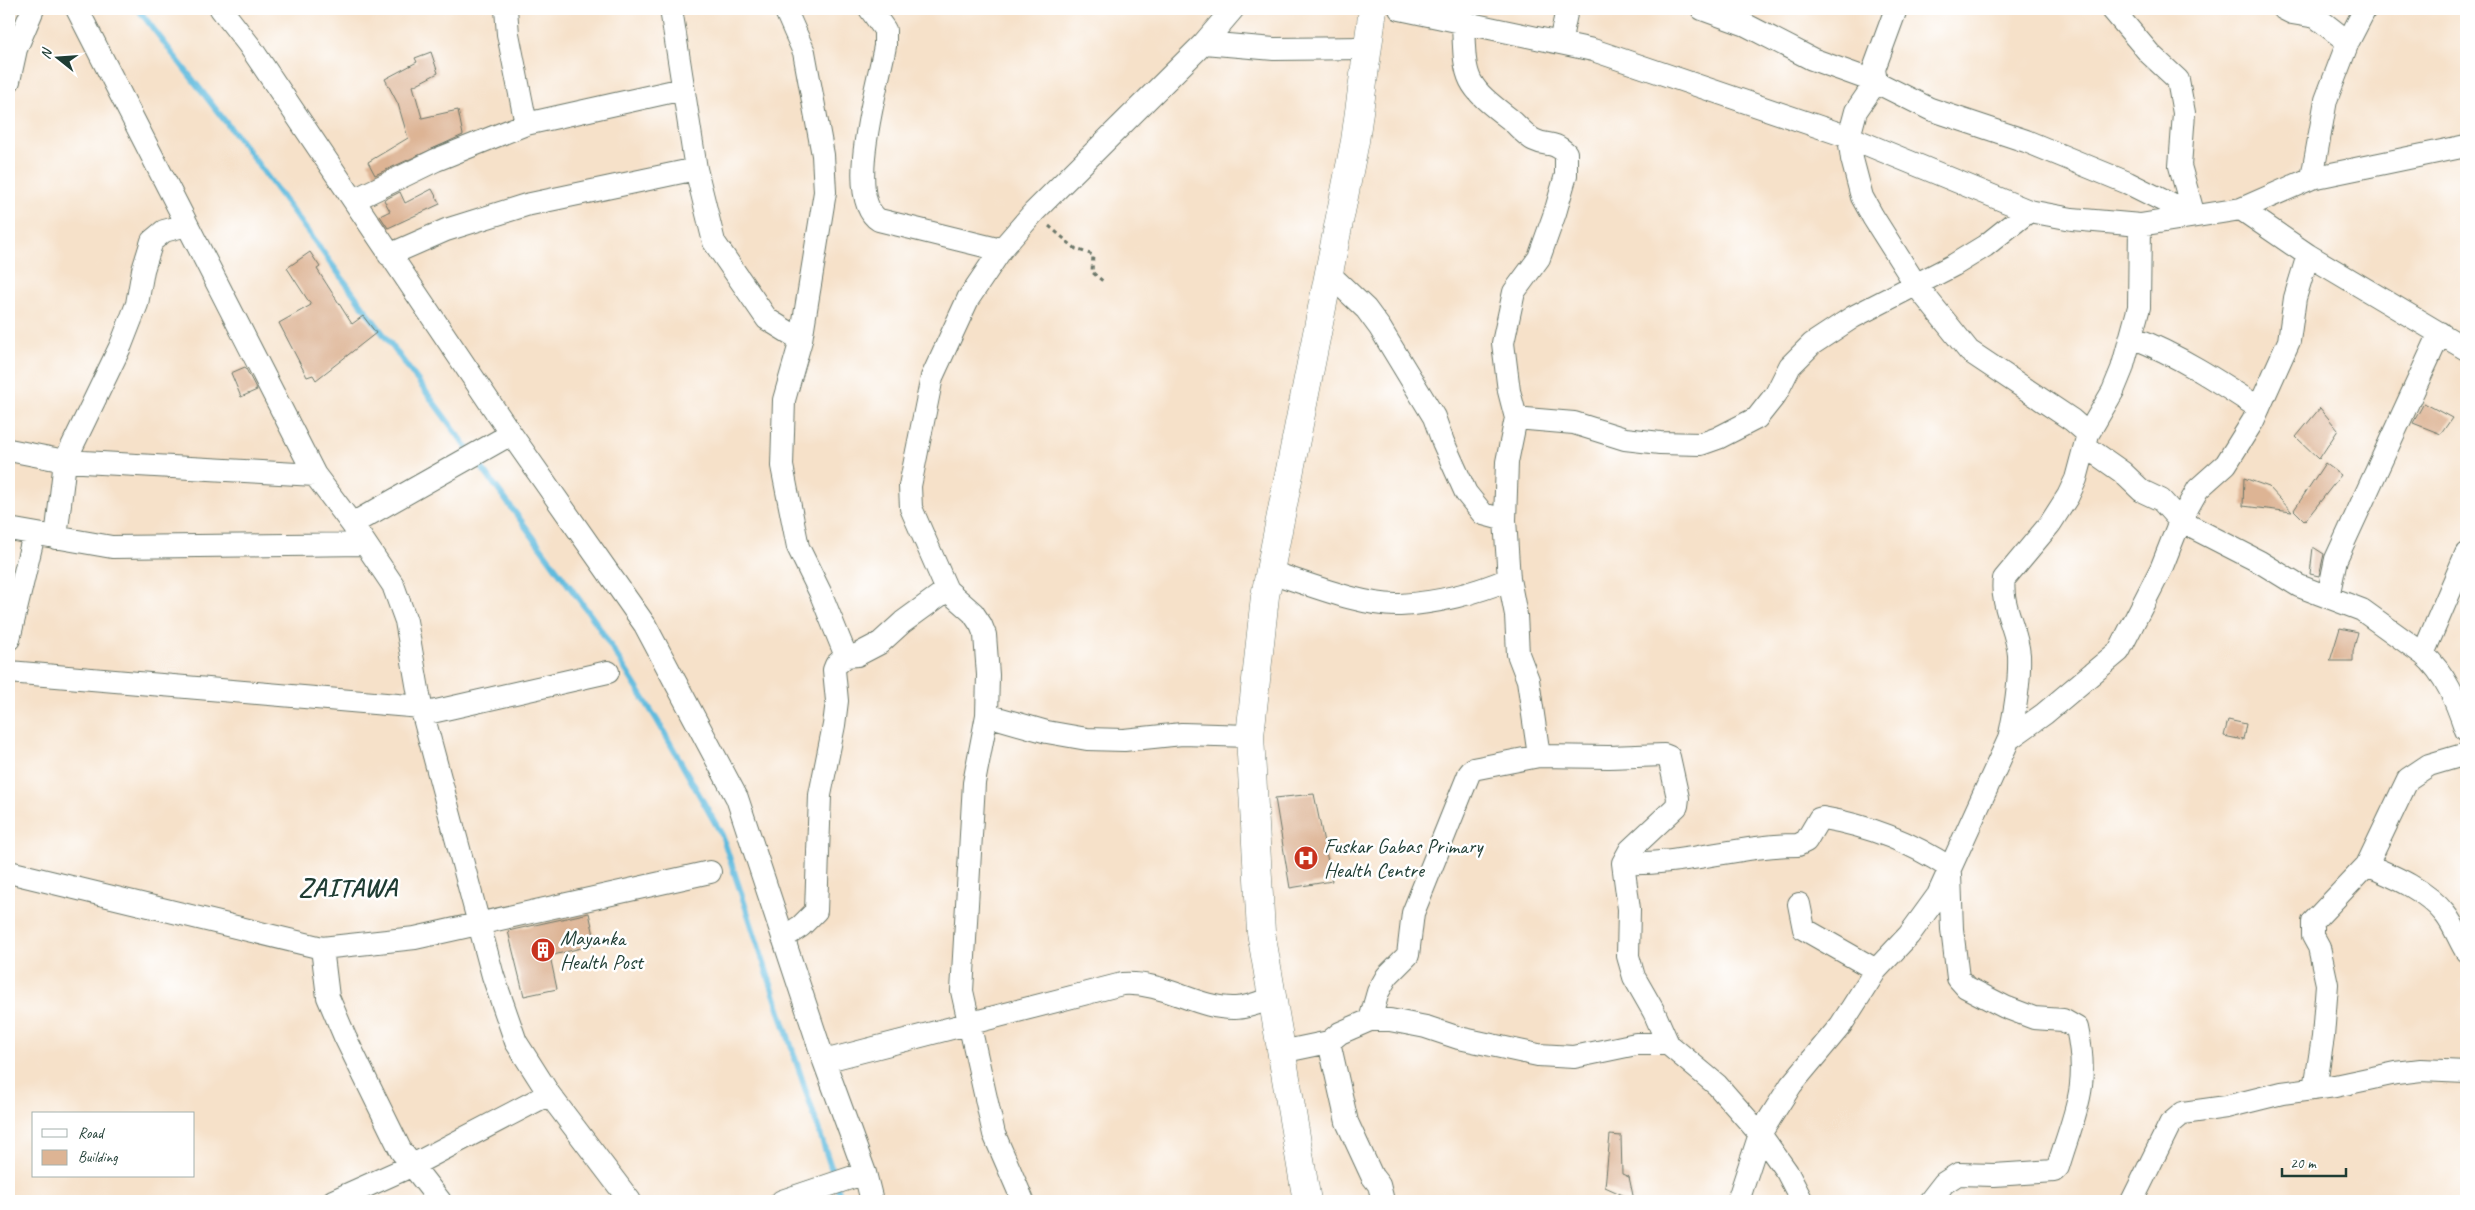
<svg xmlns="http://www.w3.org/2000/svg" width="2475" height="1210" viewBox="0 0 2475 1210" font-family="Caveat,sans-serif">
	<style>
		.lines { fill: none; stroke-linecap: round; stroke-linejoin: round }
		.stream { stroke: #60bbde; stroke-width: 6 }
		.building { fill: #ddb494 }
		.minor-casing { stroke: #6a7668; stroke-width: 24 }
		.tertiary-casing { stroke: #6a7668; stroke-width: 29 }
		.path { stroke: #6a7668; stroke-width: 3; stroke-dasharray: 4 4; stroke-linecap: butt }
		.minor { stroke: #fff; stroke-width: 22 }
		.tertiary { stroke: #fff; stroke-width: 28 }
		.labels { text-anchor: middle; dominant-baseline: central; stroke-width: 5; stroke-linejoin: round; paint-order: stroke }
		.poi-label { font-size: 21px; fill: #1f3d34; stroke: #fff; text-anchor: start }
		.district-label { font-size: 26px; font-weight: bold; letter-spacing: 1px; fill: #1f3d34; stroke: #fff }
	</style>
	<rect width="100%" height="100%" fill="#fff"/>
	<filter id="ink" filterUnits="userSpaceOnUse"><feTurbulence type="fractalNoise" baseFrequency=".02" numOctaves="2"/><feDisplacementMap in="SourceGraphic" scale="10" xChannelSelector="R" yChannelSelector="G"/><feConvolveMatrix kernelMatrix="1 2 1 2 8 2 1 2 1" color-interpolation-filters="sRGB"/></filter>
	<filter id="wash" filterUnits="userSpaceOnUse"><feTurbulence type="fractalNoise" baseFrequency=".0096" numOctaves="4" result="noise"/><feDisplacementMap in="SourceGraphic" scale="20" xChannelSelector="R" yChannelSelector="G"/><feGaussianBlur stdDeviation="1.12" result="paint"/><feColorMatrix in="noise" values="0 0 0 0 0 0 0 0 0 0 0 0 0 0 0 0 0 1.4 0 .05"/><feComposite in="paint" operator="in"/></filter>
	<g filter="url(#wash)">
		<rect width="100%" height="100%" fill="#f6e1c9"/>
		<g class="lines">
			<path class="stream" d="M138,9L249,152L595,621L657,720L722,835L842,1201"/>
		</g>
		<g id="blocks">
			<path class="building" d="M431,52L438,73L413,86L422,118L458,110L463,135L375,175L368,162L408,138L398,104L385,79L417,62L415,58Z
				M432,189L440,204L388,228L380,216L390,211L384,200L400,192L405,203Z
				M310,252L320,267L317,269L352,324L363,316L376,333L316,380L313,375L307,377L279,323L311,305L287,268Z
				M245,367L257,390L241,397L231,373Z
				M2424,403L2452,418L2441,434L2413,423Z
				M2320,408L2338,430L2319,459L2296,437Z
				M2325,463L2341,475L2305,521L2294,510Z
				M2244,478L2269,487L2292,512L2243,506Z
				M2313,547L2324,554L2319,576L2310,574Z
				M2340,628L2358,632L2353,652V661H2330Z
				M2228,720L2246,724L2243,740L2224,736Z
				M1314,794L1332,881L1290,888L1275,798Z
				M589,913L596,944L550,956L557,989L524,996L508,931Z
				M1610,1135L1621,1136L1622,1174L1629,1177L1634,1200L1605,1187Z"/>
		</g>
	</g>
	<g filter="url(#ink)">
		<use href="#blocks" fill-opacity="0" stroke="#6a7668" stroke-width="1"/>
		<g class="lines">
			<defs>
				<path id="minor" d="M77,9L315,475L352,524L393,585L406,621L421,707L493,976L516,1042L549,1094L630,1201
					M221,9L249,45L511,434L645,625L737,798L824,1061L865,1173L872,1201
					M506,9L508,34L526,124
					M671,9L696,169L714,242L767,319L801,340
					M785,9L804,52L823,155L825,192L801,340L784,400L782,466L798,547L820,592L846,656
					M870,9L885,30V46C879,81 843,198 879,220L1001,250
					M1400,9L1593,50L1849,137L2029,211L2072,219L2140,225L2241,209L2312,178L2466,146
					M1702,9L1746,25L1812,59L1876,82L1930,109L2026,141L2128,183L2194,216L2180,166L2184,113L2178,80L2150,54L2112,9
					M1896,9L1874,69L1876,82L1856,111L1849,137L1852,159L1862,197L1873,217L1916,285L1969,351L2072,420L2088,434
					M2284,9L2292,13L2316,17L2348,42
					M1463,22C1465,81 1464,84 1511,120C1518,126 1526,136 1534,140C1548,147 1552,140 1566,153V175L1555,213L1539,258L1514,292L1503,343L1509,391L1516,418L1507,462L1505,520
					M1204,43L1274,49L1367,48
					M1560,43L1567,9
					M9,81L16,49L33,9
					M2312,178L2326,100L2348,42L2365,9
					M354,200L436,160L526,124L683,89
					M2241,209L2308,255L2466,349
					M389,255L446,230L526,205L696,169
					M1329,274L1366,309L1380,328L1434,417L1443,442L1466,493L1483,514L1505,520L1509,579L1516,615L1518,654L1528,680L1539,756
					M2132,337C2178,355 2218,381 2259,408
					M1516,418L1574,423L1625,439L1660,443L1701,444L1718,438L1757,418L1776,394L1790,366L1812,344L1853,317L1954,265L1985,246L2029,211
					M2085,446L2122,472L2142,491L2161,500L2180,521L2260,562L2299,586L2362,610L2423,654C2446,674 2456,701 2466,730
					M9,450L65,461L315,475
					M352,524L511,434
					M9,529L112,547L365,544
					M56,538L65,461L121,345L137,304L143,270L152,241L164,231L187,225
					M1270,572C1306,583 1364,607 1400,605C1436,603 1476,593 1509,579
					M2328,597L2336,559L2440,333
					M9,639L34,534
					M2423,654L2466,554
					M9,672L421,707
					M423,714L608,672
					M987,715L1047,732L1087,739L1124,740L1182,734L1250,736
					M2009,739L2044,714L2119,651L2161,569L2180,521L2198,489L2226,464L2253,421L2289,341L2295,298L2308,255
					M1623,863C1682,866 1739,845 1798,845L1806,841L1819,819L1823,818C1870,826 1911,842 1950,868
					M2367,865C2395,877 2426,890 2445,914C2454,925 2459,940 2466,951
					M9,872L322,948L415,938L710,872
					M1799,904L1804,929L1876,970
					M783,938L801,926L816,911L820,795L834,725L837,701L834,670L836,665L846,656L857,655L880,643L903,622L947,590
					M322,948L328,997L345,1037L401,1151L440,1201
					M1370,1020L1378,992L1387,976L1408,955L1413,913L1469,774L1473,769L1539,756L1609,757L1664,755L1669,757L1678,798L1677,806L1630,850L1623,863L1629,909L1628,956L1634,977L1654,1012L1668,1044L1717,1085L1760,1134L1787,1172L1802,1201
					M1329,1042L1347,1122L1372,1176L1379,1185L1383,1201
					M1281,1052L1329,1042L1340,1033L1370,1020H1390L1426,1027L1459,1038L1538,1055L1574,1057L1636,1044H1668
					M824,1061L1122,984C1165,981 1196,1009 1235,1008C1247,1008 1261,1002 1272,998
					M2315,1089L2323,1037L2327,984L2319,947L2313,936V922L2367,865L2408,779L2429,765L2466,754
					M333,1201L411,1166L549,1094
					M782,1201L865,1173
					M1023,1201L994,1134L962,991L974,783L987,715L988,675L985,635L981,625L973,613L947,590L911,508L910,486L932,377L968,299L1001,250L1034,212L1204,43L1233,9
					M1738,1201L1760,1134L1791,1085L1841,1025L1876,970L1909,935L1938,895L2009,739C2015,712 2020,682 2019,655C2017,629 2000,605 2004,579L2050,524L2068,496L2076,479L2088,434L2113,391L2122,369L2139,307L2140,225
					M1930,1201L1944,1183L1958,1174L1994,1175L2054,1171L2058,1167C2075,1111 2090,1088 2077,1028L2063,1020L2034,1018L2005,1007L1966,987L1958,978L1952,929L1950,874
					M2132,1201L2170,1124L2183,1113L2226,1107L2282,1093L2335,1086L2396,1073L2421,1070L2466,1072"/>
				<path id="tertiary" d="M1307,1201L1261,932L1250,736L1265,596L1355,141L1373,9"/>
			</defs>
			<use href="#minor" class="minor-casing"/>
			<use href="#tertiary" class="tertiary-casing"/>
			<path class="path" d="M1049,226L1076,249L1093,255L1092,272L1105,283"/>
			<use href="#minor" class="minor"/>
			<use href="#tertiary" class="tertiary"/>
		</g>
	</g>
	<defs>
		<symbol id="hospital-disc" viewBox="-11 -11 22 22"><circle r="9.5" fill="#c8321e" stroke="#fff"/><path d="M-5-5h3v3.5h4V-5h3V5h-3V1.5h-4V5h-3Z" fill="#fff"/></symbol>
		<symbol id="building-disc" viewBox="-11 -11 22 22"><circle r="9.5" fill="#c8321e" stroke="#fff"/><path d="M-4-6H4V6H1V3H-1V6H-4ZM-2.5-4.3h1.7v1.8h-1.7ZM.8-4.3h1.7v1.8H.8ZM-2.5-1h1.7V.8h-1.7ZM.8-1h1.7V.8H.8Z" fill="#fff"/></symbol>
	</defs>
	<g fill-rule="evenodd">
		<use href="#hospital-disc" x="1292" y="844" width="28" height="28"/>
		<use href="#building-disc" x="529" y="936" width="28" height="28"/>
	</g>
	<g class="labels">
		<g class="poi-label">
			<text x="1324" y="846">Fuskar Gabas Primary<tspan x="1324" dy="24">Health Centre</tspan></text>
			<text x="560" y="938">Mayanka<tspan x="560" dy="24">Health Post</tspan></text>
		</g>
		<g class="district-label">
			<text x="348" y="887">ZAITAWA</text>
		</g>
	</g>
	<rect width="2475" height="1210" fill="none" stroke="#fff" stroke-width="30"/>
	<rect x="32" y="1112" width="162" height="65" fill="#ffffff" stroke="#a5b1ae"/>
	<rect x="42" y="1129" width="25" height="8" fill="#ffffff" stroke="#a5b1ae"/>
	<text x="78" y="1138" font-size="15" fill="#1f3d34">Road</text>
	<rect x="42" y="1150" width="25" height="15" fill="#ddb494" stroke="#a5b1ae"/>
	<text x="78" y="1162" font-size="15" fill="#1f3d34">Building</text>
	<g transform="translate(58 58) rotate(287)" stroke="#ffffff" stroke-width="4" paint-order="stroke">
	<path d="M0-4L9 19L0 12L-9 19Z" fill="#1f3d34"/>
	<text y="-8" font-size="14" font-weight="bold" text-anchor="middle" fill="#1f3d34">N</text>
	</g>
	<path d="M2282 1168v8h64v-8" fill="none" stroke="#1f3d34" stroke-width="2.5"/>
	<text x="2290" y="1168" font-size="15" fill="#1f3d34" stroke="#ffffff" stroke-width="4" paint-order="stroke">20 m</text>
</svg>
